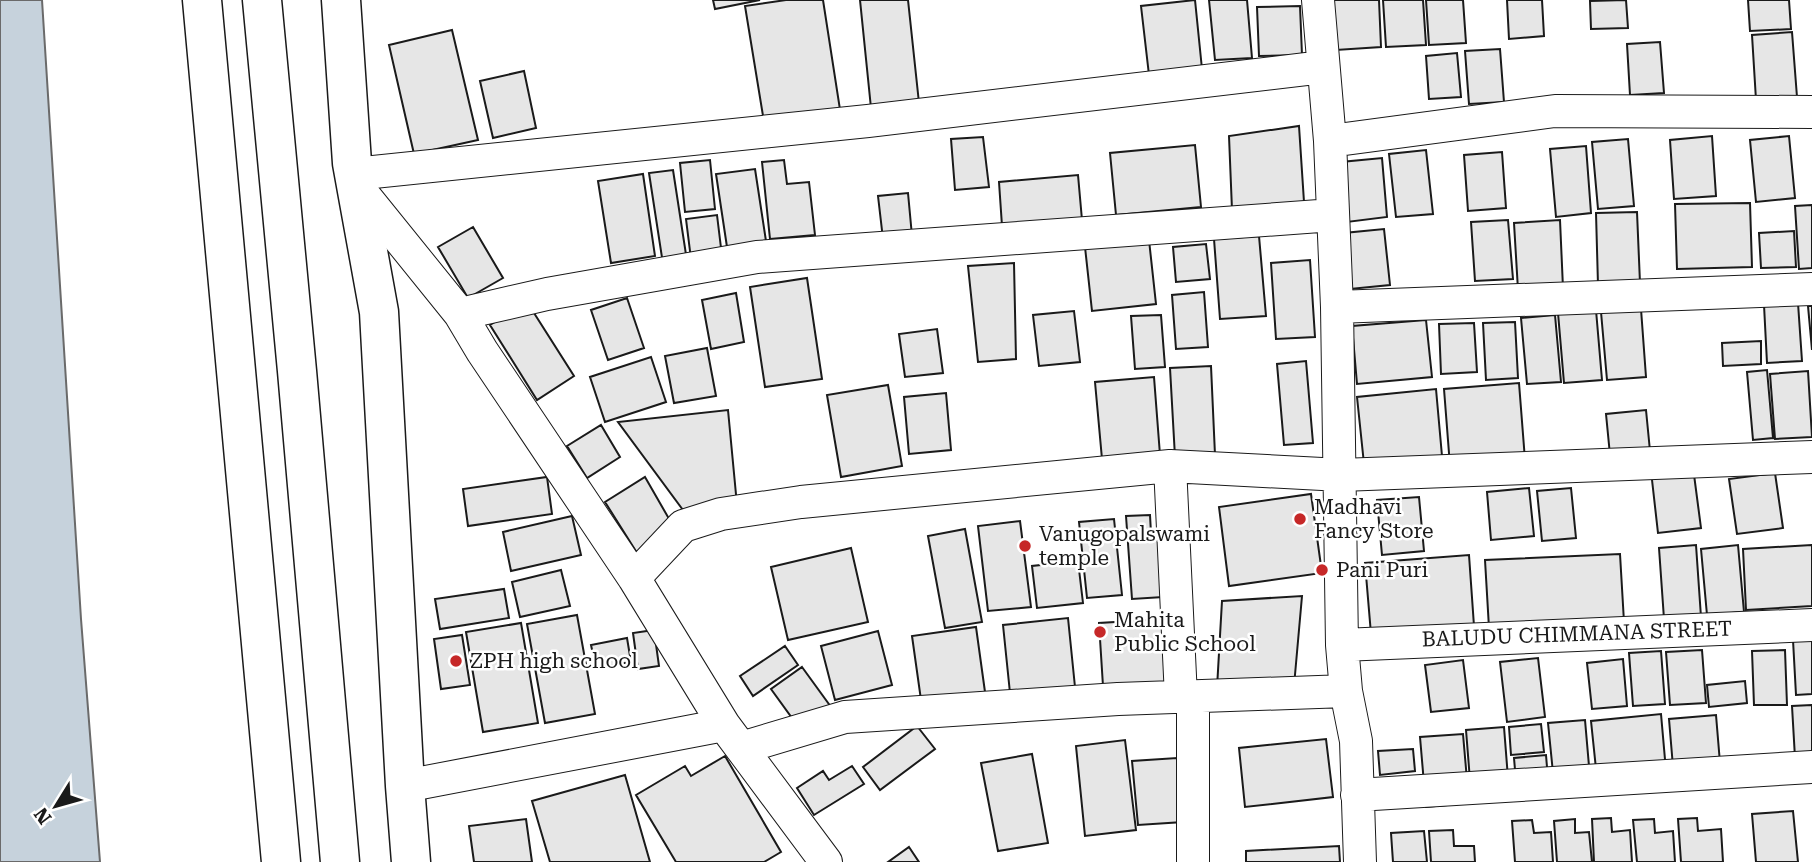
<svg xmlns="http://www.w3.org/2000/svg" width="1812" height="862" viewBox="0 0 1812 862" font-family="'Roboto Serif',serif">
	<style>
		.water { fill: #c6d2dc; stroke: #6a6a6a; stroke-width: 2 }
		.building { fill: #e6e6e6; stroke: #1a1a1a; stroke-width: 2 }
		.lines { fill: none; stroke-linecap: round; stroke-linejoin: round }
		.minor-casing { stroke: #1a1a1a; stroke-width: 34 }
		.tertiary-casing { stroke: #1a1a1a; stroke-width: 41 }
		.trunk-casing { stroke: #1a1a1a; stroke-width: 41 }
		.minor { stroke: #fff; stroke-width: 32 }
		.tertiary { stroke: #fff; stroke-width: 38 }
		.trunk { stroke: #fff; stroke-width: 38 }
		.poi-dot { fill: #c62828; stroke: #fff; stroke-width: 2.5 }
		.labels { text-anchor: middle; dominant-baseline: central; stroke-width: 5; stroke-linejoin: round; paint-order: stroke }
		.poi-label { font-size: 21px; fill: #1a1a1a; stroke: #fff; text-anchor: start }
		.street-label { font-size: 21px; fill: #1a1a1a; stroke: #fff }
	</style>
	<rect width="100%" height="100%" fill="#fff"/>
	<path class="water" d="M0,0H42L81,619L100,862H0Z"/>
	<path class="building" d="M713,0H760L715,9Z
		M786,0H823L841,116L764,122L745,6Z
		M860,0H908L919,103L871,108Z
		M1195,0L1202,69L1149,75L1141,6Z
		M1209,0H1247L1252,58L1215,60Z
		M1333,0H1379L1381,47L1336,50Z
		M1383,0H1423L1426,45L1386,47Z
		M1426,0H1463L1466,43L1429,45Z
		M1507,0H1542L1544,36L1509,39Z
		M1626,0L1628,28L1591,29L1590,1Z
		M1748,0H1789L1791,29L1750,31Z
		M1300,6L1302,55L1259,56L1257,7Z
		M452,30L478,140L414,154L389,45Z
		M1792,32L1797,97L1756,100L1752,35Z
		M1660,42L1664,93L1630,95L1627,44Z
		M1500,49L1504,102L1469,104L1465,51Z
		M1457,53L1461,97L1429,99L1426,56Z
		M524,71L536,128L493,138L480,81Z
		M1299,126L1304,202L1232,210L1229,136Z
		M1712,136L1716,196L1674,199L1670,140Z
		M1789,136L1795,198L1756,202L1750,140Z
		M983,137L989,187L955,190L951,139Z
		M1628,139L1634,206L1598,209L1592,142Z
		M1195,145L1201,207L1116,215L1110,153Z
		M1586,146L1591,213L1556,217L1550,149Z
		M1426,150L1433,214L1396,217L1389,154Z
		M1502,152L1506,208L1468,211L1464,155Z
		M1382,158L1387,217L1347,222L1341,162Z
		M710,160L715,209L685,212L680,163Z
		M784,160L787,184L809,182L815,235L770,239L762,162Z
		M755,169L766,241L727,247L716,174Z
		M673,170L687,261L663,264L649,173Z
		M643,174L655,256L611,263L598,181Z
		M1078,175L1082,220L1002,226L999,182Z
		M908,193L912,236L883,239L878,196Z
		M1750,203L1752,267L1677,269L1675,204Z
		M1812,205V268L1799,269L1795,206Z
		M1637,212L1640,283L1598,285L1596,213Z
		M717,215L722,256L691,259L686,219Z
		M1508,220L1513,279L1475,281L1471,222Z
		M1560,220L1563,288L1518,290L1514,223Z
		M473,227L503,278L468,298L438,247Z
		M1384,229L1390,285L1350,289L1344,233Z
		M1794,231L1796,267L1761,268L1759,233Z
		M1259,236L1266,316L1220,319L1214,239Z
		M1149,240L1156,304L1092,311L1085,247Z
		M1206,244L1210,279L1176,282L1173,247Z
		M1310,260L1315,337L1276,339L1271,263Z
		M1014,263L1016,359L978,362L968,266Z
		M807,278L822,379L765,387L750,287Z
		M1204,292L1208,347L1176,349L1172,295Z
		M736,293L744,342L711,349L702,300Z
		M627,298L644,348L608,360L591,310Z
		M527,302L574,376L537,400L490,325Z
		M1798,303L1802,361L1767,363L1764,305Z
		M1808,306H1812V350Z
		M1641,309L1646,377L1607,380L1601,312Z
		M1596,310L1602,380L1564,383L1558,313Z
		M1074,311L1080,362L1039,366L1033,315Z
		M1161,315L1165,367L1135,369L1131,316Z
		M1555,315L1561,382L1527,384L1521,318Z
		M1426,320L1432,377L1357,384L1352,326Z
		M1515,322L1518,378L1486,380L1483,323Z
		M1474,323L1477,372L1441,374L1439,324Z
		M937,329L943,373L905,377L899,334Z
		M1761,341V364L1723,366L1722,343Z
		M707,348L716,396L674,403L665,356Z
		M651,357L666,402L605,422L590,377Z
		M1306,361L1313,443L1284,445L1277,364Z
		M1211,366L1215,455L1175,457L1170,368Z
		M1767,370L1773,438L1753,440L1747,372Z
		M1808,371L1812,437L1775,439L1770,374Z
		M1154,377L1160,455L1102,459L1095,382Z
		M1519,383L1525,460L1450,466L1444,389Z
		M888,385L902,466L841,477L827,395Z
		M1436,389L1442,456L1364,464L1357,397Z
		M946,393L951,450L909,454L904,397Z
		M728,410L737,505L683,510L618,422Z
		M1646,410L1650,451L1610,455L1606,414Z
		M601,425L620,457L587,478L567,446Z
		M1693,467L1701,528L1658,533L1651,471Z
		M1775,473L1783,528L1737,534L1729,479Z
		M547,477L552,514L468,526L463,489Z
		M645,477L672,524L639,556L605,502Z
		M1529,488L1534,536L1491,540L1487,492Z
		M1571,488L1576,538L1542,541L1537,491Z
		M1311,494L1322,573L1229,586L1219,507Z
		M1419,497L1424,551L1382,555L1377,500Z
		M1150,515L1151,533L1175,531L1179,596L1132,599L1126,516Z
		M572,516L581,555L511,571L503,532Z
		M1114,519L1122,595L1087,598L1079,522Z
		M1020,521L1031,607L988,611L978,526Z
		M965,529L982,622L945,628L928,536Z
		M1696,545L1701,617L1664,619L1659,548Z
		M1738,545L1744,612L1707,615L1701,549Z
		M1812,545V606L1746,610L1743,549Z
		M851,548L868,622L788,640L771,567Z
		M1620,554L1624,622L1489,628L1485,560Z
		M1469,555L1474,626L1371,634L1365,563Z
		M1078,561L1083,603L1037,608L1032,566Z
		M561,570L570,606L520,617L512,582Z
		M504,589L509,618L440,629L435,599Z
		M1302,596L1294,686L1217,688L1222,601Z
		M577,615L595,714L545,723L527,624Z
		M1068,618L1075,687L1010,693L1003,625Z
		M1180,618L1185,697L1104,702L1099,623Z
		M521,623L538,723L483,732L466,632Z
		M976,627L985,692L921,700L912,636Z
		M654,630L659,666L638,669L633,633Z
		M878,631L892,685L835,700L821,646Z
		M462,635L470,685L441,689L434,639Z
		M627,638L631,662L596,668L591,645Z
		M1812,639V694L1796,695L1793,640Z
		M785,646L798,665L753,696L740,676Z
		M1702,650L1706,703L1670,705L1666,652Z
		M1785,650L1787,705H1754L1752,651Z
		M1661,651L1665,704L1633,706L1629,653Z
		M1538,658L1545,717L1507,722L1500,662Z
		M1623,659L1627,706L1592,709L1587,663Z
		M1463,660L1469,708L1431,712L1425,665Z
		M802,667L831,707L800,729L771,689Z
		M1745,681L1747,703L1709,707L1707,685Z
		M1812,705V774L1796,775L1792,706Z
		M1661,714L1667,782L1598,788L1591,721Z
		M1716,715L1722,787L1675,791L1669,719Z
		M1585,720L1591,789L1555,793L1548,723Z
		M1541,724L1544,752L1511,755L1509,727Z
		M917,726L935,749L880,790L863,767Z
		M1504,727L1509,791L1471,793L1466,730Z
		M1463,734L1469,803L1426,807L1420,737Z
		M1326,739L1333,797L1245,807L1239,748Z
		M1125,740L1136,830L1085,836L1076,746Z
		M1413,749L1415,771L1380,775L1378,751Z
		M1032,754L1048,843L998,851L981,763Z
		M1546,755L1549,791L1517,793L1514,758Z
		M725,756L781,852L764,862H676L636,795L685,766L691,776Z
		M1177,758L1183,822L1138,825L1132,761Z
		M852,766L864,784L814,815L797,788L823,771L829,780Z
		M625,775L650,862H550L532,801Z
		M1793,811L1798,862H1756L1752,814Z
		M1611,818L1612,832L1630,830L1632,862H1594L1592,819Z
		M1697,818L1698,831L1721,829L1723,862H1681L1678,819Z
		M526,819L532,862H474L469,826Z
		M1575,819V833L1589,832L1592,862H1557L1554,821Z
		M1654,819L1655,833L1673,831L1675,862H1637L1633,820Z
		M1532,820L1534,833L1551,832L1553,862H1515L1512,821Z
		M1453,830L1454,846H1474L1475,862H1431L1429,831Z
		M1424,831L1427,862H1393L1391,833Z
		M1339,846L1340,862H1246V851Z
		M909,847L919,862H888Z"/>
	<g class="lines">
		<defs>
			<path id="minor" d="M1318,0L1330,141L1337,307L1342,645L1346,691L1356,741L1360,862
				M1330,141L1555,111L1812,112
				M354,174L868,121L1323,67
				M355,184L460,314L482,351L634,578L724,725L826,862
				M1337,307L1812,289
				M460,314L547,294L757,257L1333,215
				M1170,466L1181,697
				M634,578L683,526L721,514L801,502L1170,466L1341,475L1812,457
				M1342,645L1812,625
				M1193,697V862
				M741,748L845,717L1118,699L1346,691
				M405,786L724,725
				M1357,795L1812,767"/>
			<path id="tertiary" d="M341,0L352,163L379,312L405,786L411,862"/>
			<path id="trunk" d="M202,0L281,862
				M262,0L297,371L340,862"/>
		</defs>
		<use href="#minor" class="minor-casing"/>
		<use href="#tertiary" class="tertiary-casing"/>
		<use href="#trunk" class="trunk-casing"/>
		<use href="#minor" class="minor"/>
		<use href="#tertiary" class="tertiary"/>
		<use href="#trunk" class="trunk"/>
	</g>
	<g class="poi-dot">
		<circle cx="1300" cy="519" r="7"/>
		<circle cx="1025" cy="546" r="7"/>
		<circle cx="1322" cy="570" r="7"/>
		<circle cx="1100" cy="632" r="7"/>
		<circle cx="456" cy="661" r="7"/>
	</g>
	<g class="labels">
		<g class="poi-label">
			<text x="1314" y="507">Madhavi<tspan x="1314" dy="24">Fancy Store</tspan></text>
			<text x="1039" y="534">Vanugopalswami<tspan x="1039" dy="24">temple</tspan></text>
			<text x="1336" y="570">Pani Puri</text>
			<text x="1114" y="620">Mahita<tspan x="1114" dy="24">Public School</tspan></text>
			<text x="470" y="661">ZPH high school</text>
		</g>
		<g class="street-label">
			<text transform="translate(1577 634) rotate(-2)">BALUDU CHIMMANA STREET</text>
		</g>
	</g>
	<g transform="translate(56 806) rotate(233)" stroke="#ffffff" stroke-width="5" paint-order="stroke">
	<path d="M0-5L12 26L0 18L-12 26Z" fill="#1a1a1a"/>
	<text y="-10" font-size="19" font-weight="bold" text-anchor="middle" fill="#1a1a1a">N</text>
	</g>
</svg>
